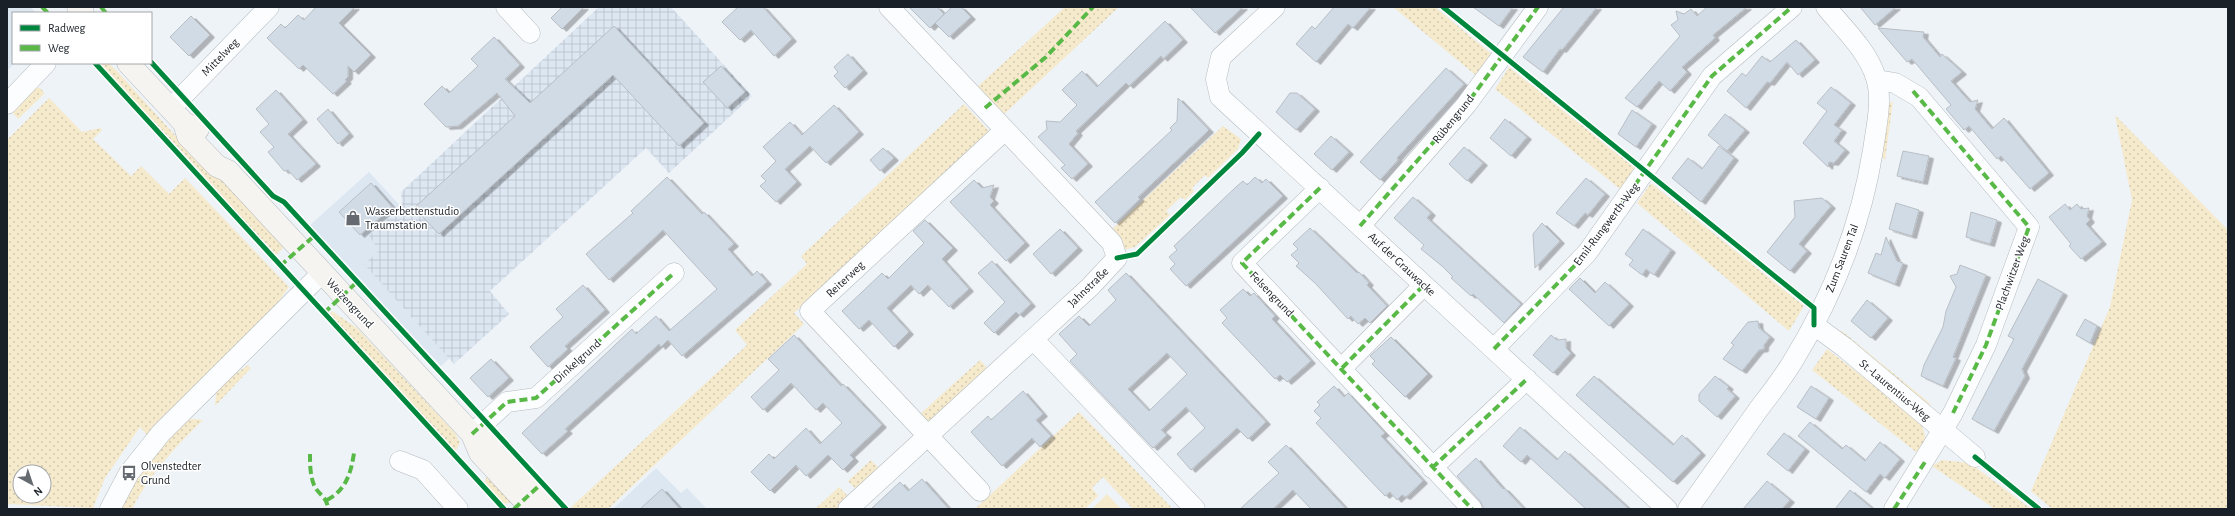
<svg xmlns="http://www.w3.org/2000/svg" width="2235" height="516" viewBox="0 0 2235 516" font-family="'Alegreya Sans',sans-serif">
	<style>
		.built { fill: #dde7f2 }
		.industrial { fill: url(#industrial-grid) }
		.grass { fill: url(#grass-dots); fill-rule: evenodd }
		.park { fill: #f6eacc }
		.building { fill: #d0dbe6; stroke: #b9bec4; fill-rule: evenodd; filter: url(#shadow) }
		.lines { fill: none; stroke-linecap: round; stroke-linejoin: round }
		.street-casing { stroke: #b4babf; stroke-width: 21 }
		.secondary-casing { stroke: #b4babf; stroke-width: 23 }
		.street { stroke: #fcfdfe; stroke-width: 20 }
		.secondary { stroke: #f5f4f1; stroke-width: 22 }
		.quiet { stroke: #58b947; stroke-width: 4; stroke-dasharray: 8 4; stroke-linecap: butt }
		.cycleway-casing { stroke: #fff; stroke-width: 8 }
		.cycleway { stroke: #00873e; stroke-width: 5 }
		.labels { text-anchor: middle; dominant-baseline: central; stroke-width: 3; stroke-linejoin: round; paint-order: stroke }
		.street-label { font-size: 12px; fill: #192027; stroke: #fff }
		.poi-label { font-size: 12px; fill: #192027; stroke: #fff; text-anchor: start }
	</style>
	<defs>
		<pattern id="industrial-grid" width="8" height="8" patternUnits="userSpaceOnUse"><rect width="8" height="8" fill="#dde7f2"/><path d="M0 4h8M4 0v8" fill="none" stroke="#bdc6d0"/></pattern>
		<pattern id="grass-dots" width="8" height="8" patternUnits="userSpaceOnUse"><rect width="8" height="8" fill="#f6eacc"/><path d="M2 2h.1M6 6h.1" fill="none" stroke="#d2c8af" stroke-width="1.8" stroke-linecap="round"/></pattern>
		<filter id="shadow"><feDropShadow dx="4.5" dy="2.5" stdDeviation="0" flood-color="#0004"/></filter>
	</defs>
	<rect width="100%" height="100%" fill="#eef3f8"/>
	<path class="built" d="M7,7H31L36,13H13V63H15L7,71Z
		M369,172L500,313L441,366L309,226Z
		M656,468L681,493L687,488L707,509H613Z"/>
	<path class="industrial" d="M599,7H671L752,96L669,173L646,148L490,291L509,314L454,364L364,264L379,251L369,236L402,206L401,192Z"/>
	<path class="grass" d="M1065,7H1119L1000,118L975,89Z
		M1393,7H1435L1494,56L1478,77Z
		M99,63H108L117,71L192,154L235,192L284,247L275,256L188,158Z
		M1509,67L1637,170L1624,192L1495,89Z
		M33,88H40L45,93L18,119L11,111Z
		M49,98L82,132L101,128L102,130L93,139L131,176L141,166L169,194L185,178L289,287L276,305L148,436L140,427L105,478L93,508L7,504V140ZM20,472H44V496H20Z
		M1893,101L1885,160L1879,155L1887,105Z
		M964,104L990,132L794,313L804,324L608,509H573L571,507L747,345L735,330L807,264L801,256Z
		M2115,115L2228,230V509H2052L2031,491L2110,307L2132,200Z
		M1223,126L1241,139L1238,149L1208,178L1205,175L1192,188L1194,191L1185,200L1181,197L1166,211L1170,215L1135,247L1120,251L1108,233Z
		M1651,183L1804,306L1789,331L1637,203Z
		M332,311L357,328L456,434L460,443L455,452L330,314Z
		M1842,331L1932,405L1919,401L1838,332Z
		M1827,349L1921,422L1926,439L1920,455L1812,370Z
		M980,360L989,370L934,421L923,420L919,415Z
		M248,365L251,368L215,406L216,392L231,377Z
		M1079,412L1171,507L1169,509H1133L1103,477L1092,488L1098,496L1085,509H975Z
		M194,419L203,420C174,448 150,474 132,509H119L146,463L185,420Z
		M871,460L881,470L863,487L855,488L848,481Z
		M1942,460L1970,463L2031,509H1995L1932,466Z
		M493,474L512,502L504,504L484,483L486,478Z
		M839,487L848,496L839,509H815Z"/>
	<path class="park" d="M1107,494L1121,509H1092Z"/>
	<path class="building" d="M316,7H355L339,23L371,55L354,72L348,66V77L345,80L347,81L333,94L303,65L299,69L267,38L281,24L285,28L298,15L304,20Z
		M562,7H584L562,29L551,18Z
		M738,7H763L792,39L774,56L751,30L740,40L722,22Z
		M909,7H937L944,14L930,28Z
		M952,7H961L971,17L949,37L935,23Z
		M1190,7H1243L1215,33Z
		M1334,7H1371L1353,28L1348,24L1316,62L1296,44L1312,26L1315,29Z
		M1473,7H1513L1499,26Z
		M1564,7H1597L1562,50L1560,49L1543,72L1523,57Z
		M1707,7H1747L1713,35L1715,38L1682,67L1687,72L1670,91L1659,81L1637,107L1625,98L1680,36L1671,25L1678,20L1676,11L1684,14L1691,9L1697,16Z
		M1860,7H1896L1875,25Z
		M191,16L210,35L189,56L170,37Z
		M1165,21L1183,40L1163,59L1161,56L1129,86L1126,83L1076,131L1078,133L1069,144L1088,164L1072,179L1061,168L1065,165L1038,137L1047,129L1046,121L1060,122L1077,105L1062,90L1082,71L1097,87Z
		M614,26L704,123L679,146L613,75L439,234L414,208L515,116L497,93L458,126L446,127L424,104L442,86L449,93L478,66L471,59L494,37L520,65L505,79L530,103Z
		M1878,28L1924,32L1923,37L1940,57L1942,54L1962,72L1951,81L1970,102L1978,100L1975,109L1992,129L2004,118L2049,173L2030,189L2001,156L1997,159L1969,126L1964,130L1946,109L1951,105L1912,59L1907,62Z
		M1796,40L1815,60L1798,75L1787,62L1770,83L1767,82L1746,108L1727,91L1742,73L1746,76L1762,56L1770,62Z
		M848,54L863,71L845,88L834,76L838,72L834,67Z
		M721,66L745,92L727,108L703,82Z
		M1446,68L1464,84L1397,158L1398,160L1380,180L1360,162Z
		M1831,87L1851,103L1834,125L1842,130L1834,141L1845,150L1834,163L1829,162L1828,167L1803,143L1827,111L1817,103Z
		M276,90L303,120L288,134L316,164L297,180L288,170L284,171L268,152L274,147L260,132L269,124L256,109Z
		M1290,93H1297L1315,109L1296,130L1276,112Z
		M1178,98L1209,130L1138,197L1140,199L1115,223L1095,202L1172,130L1170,128L1177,121Z
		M834,105L859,132L826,163L810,146L785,169L797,182L776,202L760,186L766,181L761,176L776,161L763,147L790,122L802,135Z
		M328,109L349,134L338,144L317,119Z
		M1632,110L1652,124L1636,147L1618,134Z
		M1725,114L1745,130L1727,151L1708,135Z
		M1505,119L1527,137L1511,156L1490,138Z
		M1331,136L1349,152L1332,170L1314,154Z
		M1719,146L1734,158L1701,202L1672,178L1688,158L1702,169Z
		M1464,147L1483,163L1467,181L1449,164Z
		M883,148L894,158L880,171L870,160Z
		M1903,151L1929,156L1923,182L1897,176Z
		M667,177L702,214L704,212L734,244L728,249L752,276L757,271L767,282L682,356L668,340L661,347L659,344L565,429L568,431L542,454L522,433L632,329L636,334L656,316L669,331L717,289L663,230L609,280L586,254L633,213L631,211Z
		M1255,177L1262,183L1266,179L1283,196L1186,286L1170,269L1175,264L1169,257L1177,250L1174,246L1237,186L1243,181L1247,185Z
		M1586,178L1605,194L1588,215L1585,213L1574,226L1556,213Z
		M974,180L982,188L994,185L990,197L994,201L990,205L1025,243L1006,261L950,202Z
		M371,183L392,207L360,235L339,212Z
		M1413,197L1431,213L1427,218L1521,304L1504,323L1473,294L1471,296L1451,278L1453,277L1442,266L1421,249L1424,245L1394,218Z
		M1822,198L1831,206L1799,244L1807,251L1790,271L1767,252L1795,217L1794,201Z
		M1896,203L1919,210L1912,236L1889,229Z
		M2065,204L2070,210L2077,204L2081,209L2089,208L2087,216L2090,220L2086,224L2102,242L2081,259L2069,246L2071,244L2049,217Z
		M1971,212L1997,220L1990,244L1966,237Z
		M925,220L953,248L942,259L969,289L949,307L928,285L919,294L911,285L887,308L909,332L894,347L869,320L859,329L842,311L882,273L888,279L924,243L913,231Z
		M1542,223L1560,241L1535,268L1533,234Z
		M1310,228L1357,273L1359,272L1369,283L1367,285L1387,306L1370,323L1365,318L1358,324L1351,316L1348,319L1316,284L1296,266L1299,263L1291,255L1298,249L1293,244Z
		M1060,229L1078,248L1051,274L1033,254Z
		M1643,229L1671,250L1654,275L1646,269L1642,275L1629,265L1633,260L1625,254Z
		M1886,237L1897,261L1903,263L1895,284L1868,273L1876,253L1881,255Z
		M992,261L1031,304L1019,315L1016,312L994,333L984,323L1005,302L978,273Z
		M1960,265L1986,275L1953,357L1956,358L1943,386L1921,376L1924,365L1943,327L1946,311L1956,287L1950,276L1957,274Z
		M1126,273L1266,422L1248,439L1237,428L1191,470L1177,454L1205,428L1186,407L1161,430L1167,435L1153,448L1070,361L1077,354L1059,334L1079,316L1089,326L1116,300L1108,290ZM1167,353L1187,374L1149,411L1128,389Z
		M1580,278L1595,293L1605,282L1629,304L1609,326L1569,289Z
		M2038,279L2063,293L2022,369L2025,376L1994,431L1972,419L2014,339L2008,336Z
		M583,285L605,310L565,346L568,349L548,367L530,347L563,317L556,309Z
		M1243,289L1250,296L1254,293L1275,316L1272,319L1311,361L1287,382L1280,375L1275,379L1222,323L1227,318L1220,310Z
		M1867,300L1888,318L1871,338L1851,321Z
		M2085,319L2097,326L2090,343L2076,335Z
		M1758,321L1759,328L1770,337L1764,345V349L1759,350L1742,371L1723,359L1734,345L1731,343L1748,322Z
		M794,335L841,386L843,384L882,425L850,455L854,459L843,470L828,455L806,476L796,465L770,491L751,472L769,454L774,459L806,428L820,444L842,423L823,403L816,410L791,383L763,410L751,397L779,370L768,359Z
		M1551,335L1557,340L1566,339V348L1571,353L1553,373L1533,355Z
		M1391,337L1428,374L1405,397L1372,364L1375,361L1370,356Z
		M491,359L509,378L488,397L470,378Z
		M1594,376L1673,445L1682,435L1701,453L1673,482L1576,395Z
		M1715,376L1729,387L1727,389L1735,396L1717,417L1699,401V394Z
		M1334,386L1344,397L1348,393L1385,433L1381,436L1423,481L1406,497L1402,495L1397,500L1390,492L1385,496L1316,423L1321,418L1314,411L1320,405L1317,402Z
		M1811,386L1829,398L1816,419L1797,407Z
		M1023,391L1043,414L1036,420L1051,436L1040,447L1032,438L1002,466L971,432L988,416L991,420Z
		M1810,422L1842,449L1846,445L1865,461L1880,442L1900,459L1885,478L1880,474L1866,492L1798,436Z
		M1520,427L1557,460L1565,451L1629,509H1586L1527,455L1521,462L1503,446Z
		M1784,433L1805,449L1788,471L1767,454Z
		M1286,445L1305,465L1346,509H1311L1293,490L1273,509H1240L1279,473L1268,462Z
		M1476,458L1503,489L1504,488L1524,509H1484L1480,501L1457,476Z
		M922,479L949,509H871L900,482L908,491Z
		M1767,481L1790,500L1782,509H1743Z
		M662,489L680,509H640Z
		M1850,490L1873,509H1835Z"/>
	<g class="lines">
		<defs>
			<path id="street" d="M506,7L530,33
				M1275,7L1221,57L1216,79L1220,97L1667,509
				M1877,80L1895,83L1919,97L2029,227L1986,345L1953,413L1894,509
				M7,104L46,63
				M171,108L269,7
				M1320,188L1242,263L1472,509
				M1360,226L1466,105L1538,7
				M1814,325L1844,347L1975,457
				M1033,339L1195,509
				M1494,349L1587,253L1712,76L1792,7
				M1342,368L1424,285
				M472,434L507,402L536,398L674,273
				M400,461L423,470L458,509
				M1432,468L1527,379
				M980,491L810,311L1005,130
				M110,509L129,473L161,433L322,273
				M848,509L1090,287L1117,258L1112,243L889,7
				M1688,509C1711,476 1735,443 1758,410C1770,394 1783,378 1793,361C1833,296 1861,225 1873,150C1876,128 1883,100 1876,78C1868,51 1844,29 1826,7"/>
			<path id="secondary" d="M78,7L83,13
				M128,63L184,123L198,129
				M184,123L188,136L217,166L228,171L472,434L480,453L532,509
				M472,434L491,440L554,509"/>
		</defs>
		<use href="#street" class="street-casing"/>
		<use href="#secondary" class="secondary-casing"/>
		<use href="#street" class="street"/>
		<use href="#secondary" class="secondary"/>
		<path class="quiet" d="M42,7L48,13
			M101,7L106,13
			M1913,91L2029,227L1986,345L1953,413
			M985,108L1046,57L1093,7
			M1320,188L1242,263L1472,509
			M1360,226L1466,105L1538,7
			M280,266L314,236
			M324,313L357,282
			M1494,349L1587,253L1712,76L1792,7
			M1342,368L1424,285
			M472,434L507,402L536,398L674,273
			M310,454C310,464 310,475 314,485C319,496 327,496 328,509
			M1432,468L1527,379
			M327,500C346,490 351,473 354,453
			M514,509L542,483
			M1894,509L1927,459"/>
		<defs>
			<path id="cycleway" d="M1443,7L1814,308V325
				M151,62L273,196L284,202L566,509
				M95,63L504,509
				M1117,258L1137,254L1242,153L1259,134
				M1975,457L2039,509"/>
		</defs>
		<use href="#cycleway" class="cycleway-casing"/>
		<use href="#cycleway" class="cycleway"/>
	</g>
	<defs>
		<symbol id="shop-bare" viewBox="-9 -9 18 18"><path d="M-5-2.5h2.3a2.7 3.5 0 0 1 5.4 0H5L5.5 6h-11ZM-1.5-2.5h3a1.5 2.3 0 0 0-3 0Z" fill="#646a70" stroke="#fff" stroke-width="2.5" paint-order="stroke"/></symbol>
		<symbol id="bus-bare" viewBox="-9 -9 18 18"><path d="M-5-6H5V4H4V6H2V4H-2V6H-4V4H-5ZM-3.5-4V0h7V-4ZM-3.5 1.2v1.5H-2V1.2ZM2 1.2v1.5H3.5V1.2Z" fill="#646a70" stroke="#fff" stroke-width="2.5" paint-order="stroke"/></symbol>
	</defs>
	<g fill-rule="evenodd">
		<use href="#shop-bare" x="342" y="207" width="22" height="22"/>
		<use href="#bus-bare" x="118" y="462" width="22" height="22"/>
	</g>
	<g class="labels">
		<g class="street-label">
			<text transform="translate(220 57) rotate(-46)">Mittelweg</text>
			<text transform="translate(1453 119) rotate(-51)">Rübengrund</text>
			<text transform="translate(1606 224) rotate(-53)">Emil-Rungwerth-Weg</text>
			<text transform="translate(1842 258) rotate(-69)">Zum Sauren Tal</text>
			<text transform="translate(1402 264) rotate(43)">Auf der Grauwacke</text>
			<text transform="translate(2012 273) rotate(-70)">Plachwitzer Weg</text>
			<text transform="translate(845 279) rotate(-43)">Reiterweg</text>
			<text transform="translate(1088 287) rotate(-44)">Jahnstraße</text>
			<text transform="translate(1272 294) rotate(46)">Felsengrund</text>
			<text transform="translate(350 303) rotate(47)">Weizengrund</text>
			<text transform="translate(577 361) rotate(-42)">Dinkelgrund</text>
			<text transform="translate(1895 390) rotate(40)">St.-Laurentius-Weg</text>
		</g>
		<g class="poi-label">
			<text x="365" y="211">Wasserbettenstudio<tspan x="365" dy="14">Traumstation</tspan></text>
			<text x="141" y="466">Olvenstedter<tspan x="141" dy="14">Grund</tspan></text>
		</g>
	</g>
	<rect width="2235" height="516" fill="none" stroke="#192027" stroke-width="16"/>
	<rect x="12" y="12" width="140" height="52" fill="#ffffff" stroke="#a3a6a9"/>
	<rect x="20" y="25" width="20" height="6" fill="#00873e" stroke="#a3a6a9"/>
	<text x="48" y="32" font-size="12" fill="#192027">Radweg</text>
	<rect x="20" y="45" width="20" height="6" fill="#58b947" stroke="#a3a6a9"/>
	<text x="48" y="52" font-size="12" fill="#192027">Weg</text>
	<g transform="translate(32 484) rotate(140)"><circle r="19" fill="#ffffff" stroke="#a3a6a9"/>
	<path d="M0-3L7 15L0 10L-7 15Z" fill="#646a70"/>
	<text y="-6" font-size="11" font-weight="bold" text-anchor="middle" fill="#192027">N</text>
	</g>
</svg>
